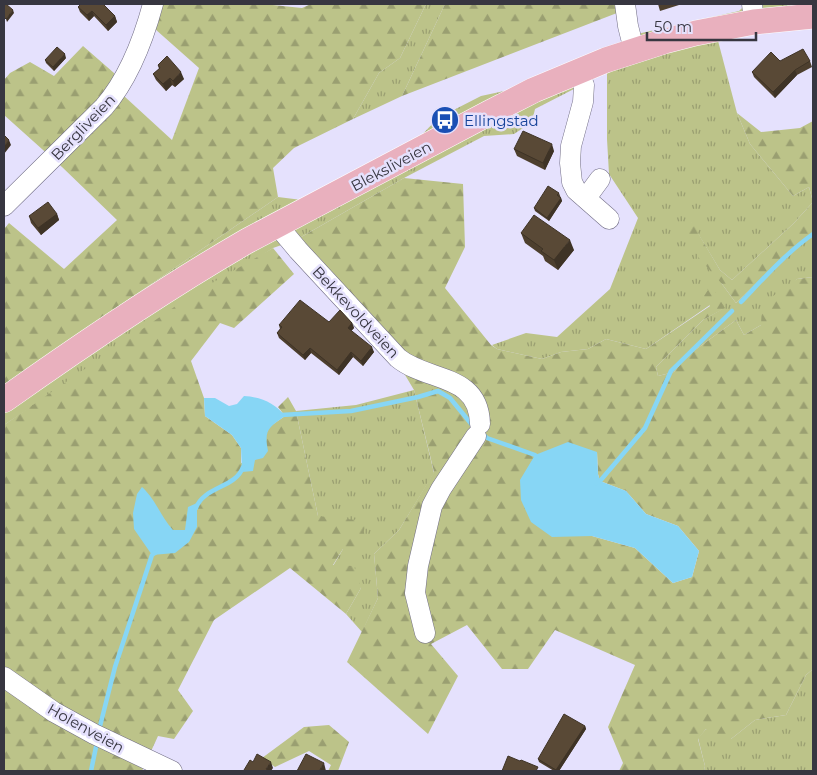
<svg xmlns="http://www.w3.org/2000/svg" width="817" height="775" viewBox="0 0 817 775" font-family="Montserrat,sans-serif">
	<style>
		.grass { fill: url(#grass-tufts) }
		.forest { fill: url(#forest-firs); fill-rule: evenodd }
		.water { fill: #87d6f5 }
		.lines { fill: none; stroke-linecap: round; stroke-linejoin: round }
		.stream { stroke: #87d6f5; stroke-width: 4.5 }
		.minor-casing { stroke: #726e86; stroke-width: 21 }
		.major-casing { stroke: #fff; stroke-width: 26 }
		.minor { stroke: #fff; stroke-width: 20 }
		.major { stroke: #e9b0be; stroke-width: 25 }
		.wall { fill: #4d3f2e }
		.shaded-wall { fill: #3e3326 }
		.building { fill: #594936; stroke: #3e3326 }
		.labels { text-anchor: middle; dominant-baseline: central; stroke-width: 5; stroke-linejoin: round; paint-order: stroke }
		.transit-label { font-size: 15px; fill: #164399; stroke: #e5e1fd; text-anchor: start }
		.street-label { font-size: 15px; fill: #373640; stroke: #e5e1fd }
	</style>
	<defs>
		<pattern id="grass-tufts" width="24" height="20" patternUnits="userSpaceOnUse" patternTransform="scale(1.25)"><rect width="24" height="20" fill="#bcc389"/><path d="M3 7l-1-3M5 7V3M7 7l1-3M15 17l-1-3M17 17v-4M19 17l1-3" fill="none" stroke="#9a9f71"/></pattern>
		<pattern id="forest-firs" width="22" height="20" patternUnits="userSpaceOnUse" patternTransform="scale(1.25)"><rect width="22" height="20" fill="#bcc389"/><path d="M5 1l3.5 6h-7zM16 11l3.5 6h-7z" fill="#9a9f71"/></pattern>
	</defs>
	<rect width="100%" height="100%" fill="#e5e1fd"/>
	<path class="grass" d="M426,4H445L402,96L353,119L379,73L400,58Z
		M746,4H813V28L717,37L737,113L750,144L793,196L809,187L813,202L794,223L732,280L720,270L691,222L722,284L736,303L791,250L813,234V277L797,279L761,325L744,335L736,320L687,356L674,372L658,376L656,367L703,320L724,308L708,290L710,305L646,349L606,339L588,349L561,352L542,359L497,349L492,345L526,333L557,337L610,289L638,218L609,174L607,139V72L535,109L532,122L514,134L484,136L404,178L296,240L273,248L4,425V385L278,197L302,200L416,141L438,118L481,96L514,89L622,44L637,34L739,11Z
		M414,390L434,473L399,530L374,554L378,598L362,632L346,614L361,588L333,566L343,549L318,516L296,411L356,405Z
		M813,669V771H704L705,766L698,738L706,729L731,739L755,720L786,715L806,675Z"/>
	<path class="forest" d="M162,4H263L302,8L311,4H426L400,58L379,73L353,119L294,148L273,168L278,197L4,385V229L9,223L64,269L117,220L62,167L4,115V80L10,73L30,62L54,76L83,46L114,73L124,96L172,140L199,68L155,29Z
		M445,4H619L617,13L402,96Z
		M737,113L761,132L800,128L813,121V234L791,250L736,303L722,284L699,258L683,229L691,222L698,227V233L720,270L732,280L794,223L813,202L809,187L793,196L750,144Z
		M404,178L463,184L465,247L445,288L491,345L497,349L542,359L561,352L588,349L606,339L646,349L710,306L704,296L708,290L704,285L709,282L725,308L703,320L656,367L658,376L674,372L687,356L736,320L744,335L761,325L762,304L797,279L813,277V669L806,675L786,715L755,720L731,739H714L706,729L698,739L705,766L704,771H619L623,763L608,727L635,665L555,630L528,669H502L467,625L431,644L458,676L428,734L347,662L378,598L374,554L399,530L434,472L414,390L383,338L296,240ZM597,452L598,474L600,481L626,491L646,514L678,526L699,551L692,577L673,583L635,548L592,536Z
		M273,248L294,274L234,328L220,323L191,361L204,398L205,416L232,435L241,448V463L255,460L269,427L285,416L278,407L288,397L296,411L318,516L366,521L360,549H343L333,565L354,566L361,588L346,614L290,568L214,620L178,690L193,711L174,739L158,736L142,771H4V425L193,294Z
		M329,725L349,742L338,771H328L331,765L309,751L275,767L262,758L304,727Z"/>
	<path class="water" d="M244,396C261,397 275,403 285,416C268,428 264,430 268,451L263,458L255,460L253,471L242,472L241,448L232,435L205,416L204,398H215L229,406L237,404Z
		M568,442L597,452L598,474L600,481L626,491L646,514L678,526L699,551L692,577L673,583L635,548L592,536L552,537L531,522L521,500L520,480L535,455Z
		M142,487C157,501 160,516 173,530H185L188,507L197,503V527L189,542L175,553L152,555L134,529L133,513L137,494Z"/>
	<g class="lines">
		<path class="stream" d="M741,302C764,278 786,253 813,234
			M281,415L351,411L418,397L438,391L450,398L473,426
			M483,434L487,438L535,455L539,459
			M596,483L600,481L645,428L671,371L732,311
			M196,508C204,486 236,488 243,467
			M99,730L115,667L152,555L155,553
			M91,771L96,747"/>
		<defs>
			<path id="minor" d="M625,4L628,26L634,50
				M752,4L754,22
				M577,72L584,85L583,102L571,146L570,163L572,182L576,190L609,219
				M586,198L600,179
				M4,206L104,107C129,78 143,41 153,4
				M278,226L298,250L398,358C427,382 479,373 480,424
				M425,633L415,593L418,566L432,506L441,489L476,436
				M4,677L54,712L94,734L172,771"/>
			<path id="major" d="M4,400C83,344 164,289 247,241L489,113L534,90L606,60L665,41L696,33L754,22L813,16"/>
		</defs>
		<use href="#minor" class="minor-casing"/>
		<use href="#major" class="major-casing"/>
		<use href="#minor" class="minor"/>
		<use href="#major" class="major"/>
	</g>
	<path class="wall" d="M658,4H678L679,5L660,11Z
		M78,7L115,16L117,22L108,31L94,16L89,21L80,12Z
		M66,58L54,71L46,63L45,60Z
		M780,61H810L812,67L797,75L775,98L754,77L752,72Z
		M158,65L184,79L175,87L172,85L166,91L156,80L153,74L159,69Z
		M514,149L554,151L545,170L517,156Z
		M559,193L562,201L549,221L535,211L534,208Z
		M57,214L59,220L41,235L31,223L29,216Z
		M521,233L574,250L558,270L545,261L543,256L525,243Z
		M329,322L352,323L354,328L351,331L374,352L363,366L353,357L339,375L311,353L305,360L279,338L277,333L280,329L279,325Z
		M585,726L586,729L559,771H554L539,762L538,759Z"/>
	<path class="shaded-wall" d="M13,10L14,13L7,22L6,19Z
		M92,11L94,16L89,21L87,15Z
		M115,16L117,22L108,31L106,25Z
		M65,54L66,58L54,71L53,67Z
		M795,70L797,75L775,98L773,92Z
		M181,72L184,79L175,87L173,81Z
		M170,78L172,85L166,91L163,84Z
		M9,140L11,145L4,154V146Z
		M552,144L554,151L545,170L543,163Z
		M561,198L562,201L549,221L547,218Z
		M57,214L59,220L41,235L38,228Z
		M570,240L574,250L558,270L554,260Z
		M352,323L354,328L349,333L348,328Z
		M372,347L374,352L363,366L361,361Z
		M310,348L311,353L305,360L303,355Z
		M351,352L353,357L339,375L337,370Z
		M585,726L586,729L559,771H557L556,770Z
		M271,762L273,768L271,771H267L266,769Z
		M324,763L326,771H319Z"/>
	<path class="building" d="M4,4H6L13,10L6,19L4,17Z
		M81,4H103L115,16L106,25L92,11L87,15L78,7Z
		M57,47L65,54L53,67L45,60Z
		M803,49L810,61L795,70L773,92L752,72L771,52L780,61Z
		M167,56L181,72L173,81L170,78L163,84L153,74L160,68L158,65Z
		M523,131L552,144L543,163L514,149Z
		M4,135L9,140L4,146Z
		M548,186L559,193L557,195L561,198L547,218L534,208Z
		M48,202L57,214L38,228L29,216Z
		M534,215L570,240L554,260L541,251L543,249L521,233Z
		M300,300L329,322L340,310L352,323L348,328L372,347L361,361L351,352L337,370L310,348L303,355L277,333L282,327L279,325Z
		M564,714L585,726L556,770L538,759Z
		M257,754L271,762L266,769L270,771H246L244,770L250,760L253,762Z
		M306,754L324,763L319,771H297Z
		M508,756L520,761L521,760L538,767L536,771H502Z"/>
	<defs>
		<symbol id="bus-disc" viewBox="-11 -11 22 22"><circle r="9.5" fill="#1a4fb4" stroke="#e5e1fd"/><path d="M-5-6H5V4H4V6H2V4H-2V6H-4V4H-5ZM-3.5-4V0h7V-4ZM-3.5 1.2v1.5H-2V1.2ZM2 1.2v1.5H3.5V1.2Z" fill="#fff"/></symbol>
	</defs>
	<g fill-rule="evenodd">
		<use href="#bus-disc" x="429" y="104" width="32" height="32"/>
	</g>
	<g class="labels">
		<g class="transit-label">
			<text x="464" y="120">Ellingstad</text>
		</g>
		<g class="street-label">
			<text transform="translate(83 127) rotate(-46)">Bergliveien</text>
			<text transform="translate(391 166) rotate(-28)">Bleksliveien</text>
			<text transform="translate(356 312) rotate(47)">Bekkevoldveien</text>
			<text transform="translate(86 728) rotate(29)">Holenveien</text>
		</g>
	</g>
	<rect width="817" height="775" fill="none" stroke="#373640" stroke-width="10"/>
	<path d="M647 32v8h109v-8" fill="none" stroke="#373640" stroke-width="2.5"/>
	<text x="654" y="32" font-size="15" fill="#373640" stroke="#e5e1fd" stroke-width="4" paint-order="stroke">50 m</text>
</svg>
